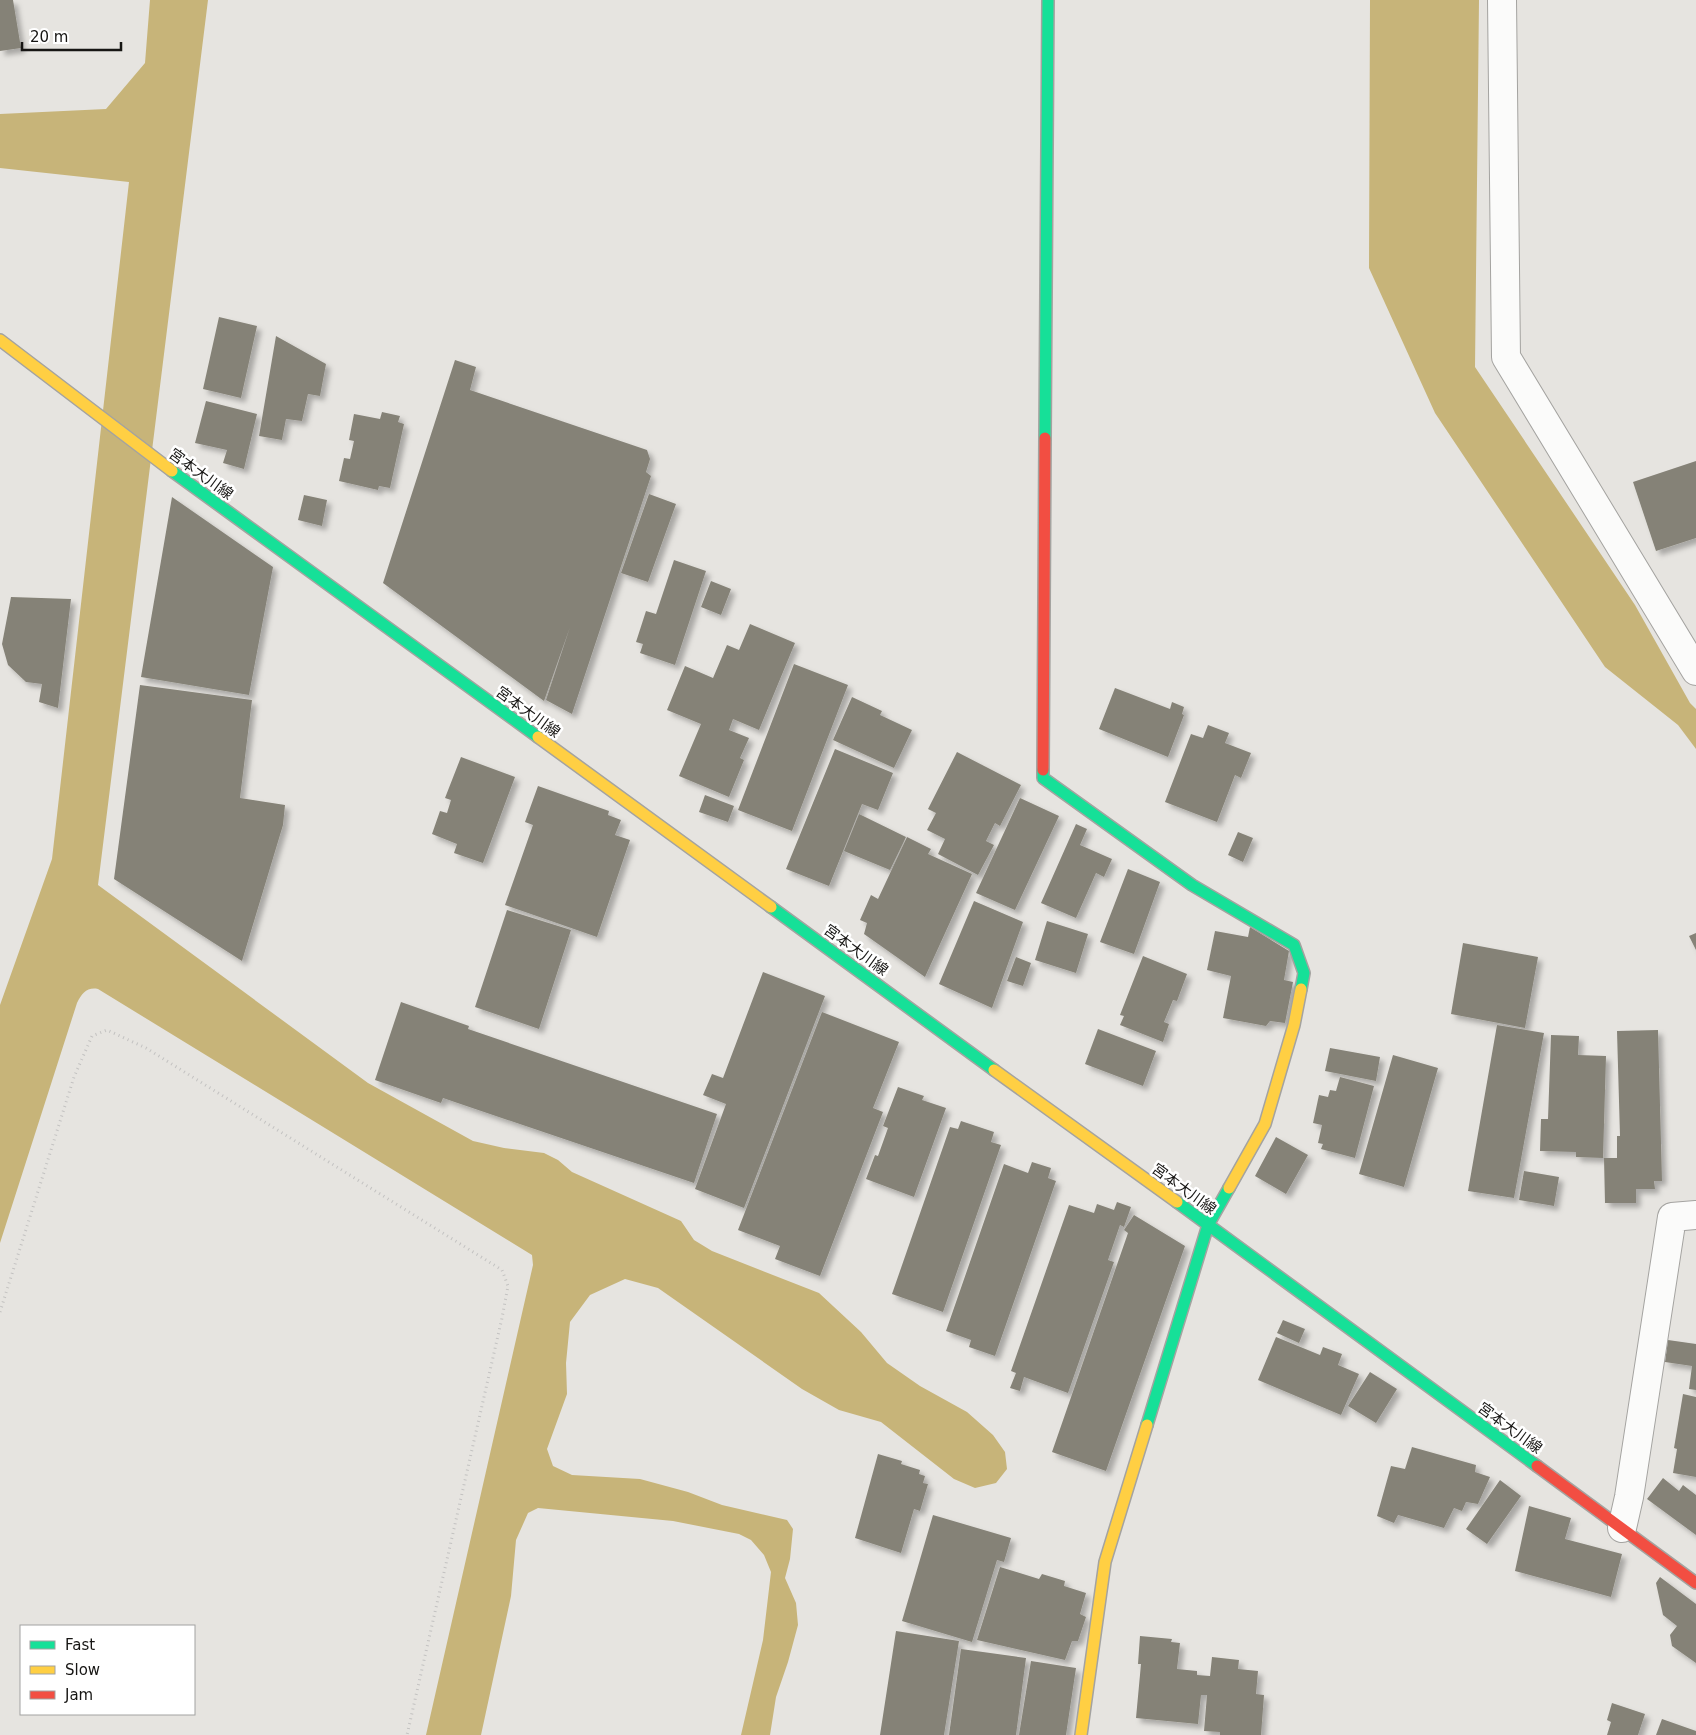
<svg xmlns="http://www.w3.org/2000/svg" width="1696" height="1735" viewBox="0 0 1696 1735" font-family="'DejaVu Sans','Noto Sans JP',sans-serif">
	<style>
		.water { fill: #c7b479 }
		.building { fill: #858277; filter: url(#shadow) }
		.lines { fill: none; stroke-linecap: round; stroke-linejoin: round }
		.street-casing { stroke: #a4a3a0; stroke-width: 30 }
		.fast-casing { stroke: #a4a3a0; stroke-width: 14 }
		.slow-casing { stroke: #a4a3a0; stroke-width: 14 }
		.jam-casing { stroke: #a4a3a0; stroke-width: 14 }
		.path { stroke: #c3c2c1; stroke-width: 3; stroke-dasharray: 1 4; stroke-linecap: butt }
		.street { stroke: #fbfbfa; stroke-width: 28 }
		.fast { stroke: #16e098; stroke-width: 11 }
		.slow { stroke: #ffcf43; stroke-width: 11 }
		.jam { stroke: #f24e42; stroke-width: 11 }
		.labels { text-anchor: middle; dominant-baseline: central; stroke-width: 5; stroke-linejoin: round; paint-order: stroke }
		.street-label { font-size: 15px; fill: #171614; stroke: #fff }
	</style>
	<defs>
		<filter id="shadow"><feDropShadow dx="4.5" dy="4.5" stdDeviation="2.5" flood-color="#0004"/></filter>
	</defs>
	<rect width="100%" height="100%" fill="#e6e4e0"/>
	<path class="water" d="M150,0H208L98,885L368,1083L473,1141L504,1148L544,1153L558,1160L572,1172L681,1221L694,1240L712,1251L819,1293L861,1332L887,1363L920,1386L967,1412L993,1435L1005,1452L1007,1469L996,1483L975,1488L954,1479L881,1422L839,1410L802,1389L658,1288L625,1279L590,1295L570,1322L566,1363L567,1394L547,1449L553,1466L572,1475L640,1479L688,1492L722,1505L787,1520L793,1529L790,1559L785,1578L796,1603L798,1625L788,1662L776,1697L770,1735H741L763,1640L771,1572L764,1555L751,1540L739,1534L673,1521L538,1508L528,1513L516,1540L511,1596L481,1735H426L533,1265L532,1255L98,989C87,987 82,993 77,1003L0,1243V1005L52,859L129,182L0,168V114L106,109L145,63Z
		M1370,0H1479L1475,367L1635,605L1690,703L1696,709V749L1678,725L1605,667L1435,413L1369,268Z"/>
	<path class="building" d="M0,0H13L21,48L0,51Z
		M219,317L257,326L241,398L203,389Z
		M276,336L326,364L320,396L308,394L302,421L286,419L282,440L259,436Z
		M455,360L476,367L470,390L647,450L650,459L646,472L651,476L572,714L546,700L570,627L544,701L383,583Z
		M206,401L257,414L244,469L223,463L227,450L195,443Z
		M382,412L400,416L398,422L404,424L390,488L379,486L378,490L339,481L344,458L350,459L354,441L349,440L354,414L380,419Z
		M1696,461V538L1656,551L1633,482Z
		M649,494L676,504L648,582L621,573Z
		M304,495L327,500L322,526L298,520Z
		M172,497L273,567L249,695L141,677Z
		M674,560L706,571L675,665L640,653L643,644L636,642L646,611L656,614Z
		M711,581L731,589L721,615L701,607Z
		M11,597L71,599L58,708L39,702L42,684L26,682L8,665L2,644Z
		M750,624L795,643L759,730L733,719L729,730L749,738L740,758L744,760L729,797L679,776L701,724L667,710L685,666L713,678L727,645L739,650Z
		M794,664L848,685L792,831L738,810Z
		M140,685L252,700L240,798L285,805L283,825L242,961L114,879Z
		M1115,688L1170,709L1172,702L1184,707L1182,714L1184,715L1168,757L1099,729Z
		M852,697L882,711L880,715L912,730L894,768L833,740Z
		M1208,725L1229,733L1225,743L1251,753L1241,778L1235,775L1217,822L1165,802L1191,734L1203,738Z
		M835,749L893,773L878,810L862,804L829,886L786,869Z
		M957,752L1021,785L1000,826L995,823L986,841L994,845L978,875L938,854L945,839L927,830L936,813L928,809Z
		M461,757L515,777L483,863L454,853L457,844L432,834L440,811L447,813L451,800L445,798Z
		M538,786L609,811L608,815L621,820L615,835L630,840L597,937L505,905L533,825L525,822Z
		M705,795L734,806L728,822L699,812Z
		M1020,798L1059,816L1015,910L976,893Z
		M859,814L906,837L890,870L844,851Z
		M1076,824L1087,829L1080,845L1112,859L1104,877L1096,873L1076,918L1041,903Z
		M1238,832L1253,838L1243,862L1228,855Z
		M907,837L931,849L928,854L972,874L925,977L864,934L867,923L860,920L871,895L878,899Z
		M1128,869L1160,882L1134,954L1100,942Z
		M974,901L1023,922L992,1008L939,984Z
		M507,910L571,930L539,1029L475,1007Z
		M1047,921L1088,934L1076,973L1035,960Z
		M1250,927L1289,951L1284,980L1293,982L1285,1023L1270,1021L1266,1026L1223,1018L1231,976L1207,970L1215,931L1248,937Z
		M1696,933V950L1689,936Z
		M1463,943L1538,957L1525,1028L1451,1014Z
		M1143,956L1187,974L1177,1001L1173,1000L1164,1022L1169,1024L1163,1042L1120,1025L1124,1016L1120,1015Z
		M1016,957L1031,963L1023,986L1007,981Z
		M763,972L825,996L744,1208L695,1189L726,1104L703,1095L712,1074L723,1078Z
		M401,1002L469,1026L468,1029L717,1114L694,1183L443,1098L441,1103L375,1080Z
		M822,1012L899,1042L873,1108L883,1112L820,1276L775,1259L780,1246L738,1230Z
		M1497,1025L1544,1033L1514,1198L1468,1191Z
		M1098,1029L1156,1051L1143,1086L1085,1064Z
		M1658,1030L1662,1181H1654L1655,1189H1636V1203H1605L1604,1158H1617V1136H1620L1617,1031Z
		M1551,1035L1579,1036L1578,1055L1606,1056L1603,1158L1576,1157V1152L1540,1151L1541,1119H1548Z
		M1330,1048L1380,1057L1376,1081L1325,1071Z
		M1393,1055L1438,1068L1404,1187L1359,1174Z
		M1340,1077L1374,1086L1355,1158L1321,1149L1323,1144L1318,1143L1322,1125L1313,1123L1319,1095L1328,1097L1330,1090L1336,1091Z
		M898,1087L924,1096L922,1100L946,1108L914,1197L866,1179L875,1155L878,1156L888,1128L883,1126Z
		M961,1121L994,1132L991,1142L1001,1145L943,1312L892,1294L950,1127L958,1129Z
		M1276,1137L1308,1155L1286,1194L1255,1176Z
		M1032,1162L1051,1168L1048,1178L1056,1181L995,1356L969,1347L971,1340L946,1331L1004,1164L1028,1173Z
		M1524,1171L1559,1177L1554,1206L1519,1200Z
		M1117,1202L1131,1207L1124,1227L1120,1225L1108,1260L1114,1262L1068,1393L1024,1377L1020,1391L1010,1388L1016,1373L1011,1371L1069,1205L1094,1213L1097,1204L1114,1210Z
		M1134,1215L1185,1246L1106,1471L1052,1452L1128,1233L1124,1230Z
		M1283,1320L1305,1329L1299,1343L1277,1333Z
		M1276,1337L1320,1355L1323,1347L1342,1354L1338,1365L1359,1374L1341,1415L1258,1380Z
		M1668,1340L1696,1344V1390L1689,1389L1692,1366L1665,1362Z
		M1370,1372L1397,1389L1376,1423L1348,1406Z
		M1683,1394L1696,1397V1477L1673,1473L1677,1449L1674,1448Z
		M1412,1447L1476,1465L1475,1472L1490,1477L1478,1504L1466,1502L1462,1511L1454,1508L1444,1528L1398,1515L1394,1523L1377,1516L1391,1466L1405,1469Z
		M878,1454L902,1461L901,1464L920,1470L919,1474L925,1476L923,1483L928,1484L920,1511L914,1509L901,1553L855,1538Z
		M1663,1478L1679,1491L1683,1485L1696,1495V1535L1647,1499Z
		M1500,1480L1521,1496L1487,1544L1466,1529Z
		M1529,1506L1571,1518L1565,1539L1622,1554L1611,1597L1515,1571Z
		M933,1515L1011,1538L1004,1562L997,1560L972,1642L902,1621Z
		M1000,1567L1039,1579L1042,1574L1065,1581L1064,1586L1086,1593L1080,1614L1086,1617L1078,1641H1072L1065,1660L977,1640Z
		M1660,1577L1696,1604V1663L1672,1646L1670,1635L1677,1626L1663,1615L1656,1583Z
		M896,1631L959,1641L944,1735H880Z
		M1140,1636L1172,1639L1171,1642L1180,1643L1177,1669L1197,1671V1675L1210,1676L1212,1657L1239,1660L1238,1669L1258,1671L1256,1694L1264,1695L1261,1735H1220V1732L1204,1731L1207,1695H1201L1198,1724L1136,1718L1141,1664H1138Z
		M961,1649L1026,1658L1016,1735H949Z
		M1031,1661L1076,1668L1066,1735H1019Z
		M1612,1703L1645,1714L1638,1735H1607L1611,1722L1607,1720Z
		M1662,1719L1696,1731V1735H1656Z"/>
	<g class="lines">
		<defs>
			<path id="street" d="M1502,0L1506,357L1696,671
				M1622,1528L1629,1497L1672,1217L1696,1215"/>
			<path id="fast" d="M1045,438L1048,0
				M172,471L538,737
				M1043,770V778L1192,885L1294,945L1304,973L1301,989
				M771,907L994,1070
				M1177,1202L1537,1466
				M1147,1425L1208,1225L1229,1188"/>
			<path id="slow" d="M0,340L172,471
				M538,737L771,907
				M994,1070L1177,1202
				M1229,1188L1265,1124L1294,1025L1301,989
				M1081,1735L1105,1562L1147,1425"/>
			<path id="jam" d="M1043,770L1045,438
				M1537,1466L1696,1583"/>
		</defs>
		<use href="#street" class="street-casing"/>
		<use href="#fast" class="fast-casing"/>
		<use href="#slow" class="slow-casing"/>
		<use href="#jam" class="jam-casing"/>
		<path class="path" d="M0,1312L74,1077L92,1036L107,1030L146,1048L502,1270L508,1286L502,1318L407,1735"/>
		<use href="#street" class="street"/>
		<use href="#fast" class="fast"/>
		<use href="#slow" class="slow"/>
		<use href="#jam" class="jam"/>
	</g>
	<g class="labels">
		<g class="street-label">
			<text transform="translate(201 474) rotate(36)">宮本大川線</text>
			<text transform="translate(528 712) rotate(36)">宮本大川線</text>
			<text transform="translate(856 950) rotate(36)">宮本大川線</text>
			<text transform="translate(1184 1189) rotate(36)">宮本大川線</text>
			<text transform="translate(1510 1428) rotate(36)">宮本大川線</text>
		</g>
	</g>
	<rect x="20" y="1625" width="175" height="90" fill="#ffffff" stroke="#a2a2a1"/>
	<rect x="30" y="1641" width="25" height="8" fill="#16e098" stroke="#a2a2a1"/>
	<text x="65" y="1650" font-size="15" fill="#171614">Fast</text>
	<rect x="30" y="1666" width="25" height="8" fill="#ffcf43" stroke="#a2a2a1"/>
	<text x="65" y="1675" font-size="15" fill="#171614">Slow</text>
	<rect x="30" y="1691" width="25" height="8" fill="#f24e42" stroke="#a2a2a1"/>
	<text x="65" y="1700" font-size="15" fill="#171614">Jam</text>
	<path d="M22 42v8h99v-8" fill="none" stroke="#171614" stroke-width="2.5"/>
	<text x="30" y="42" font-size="15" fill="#171614" stroke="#ffffff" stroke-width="4" paint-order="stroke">20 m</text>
</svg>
